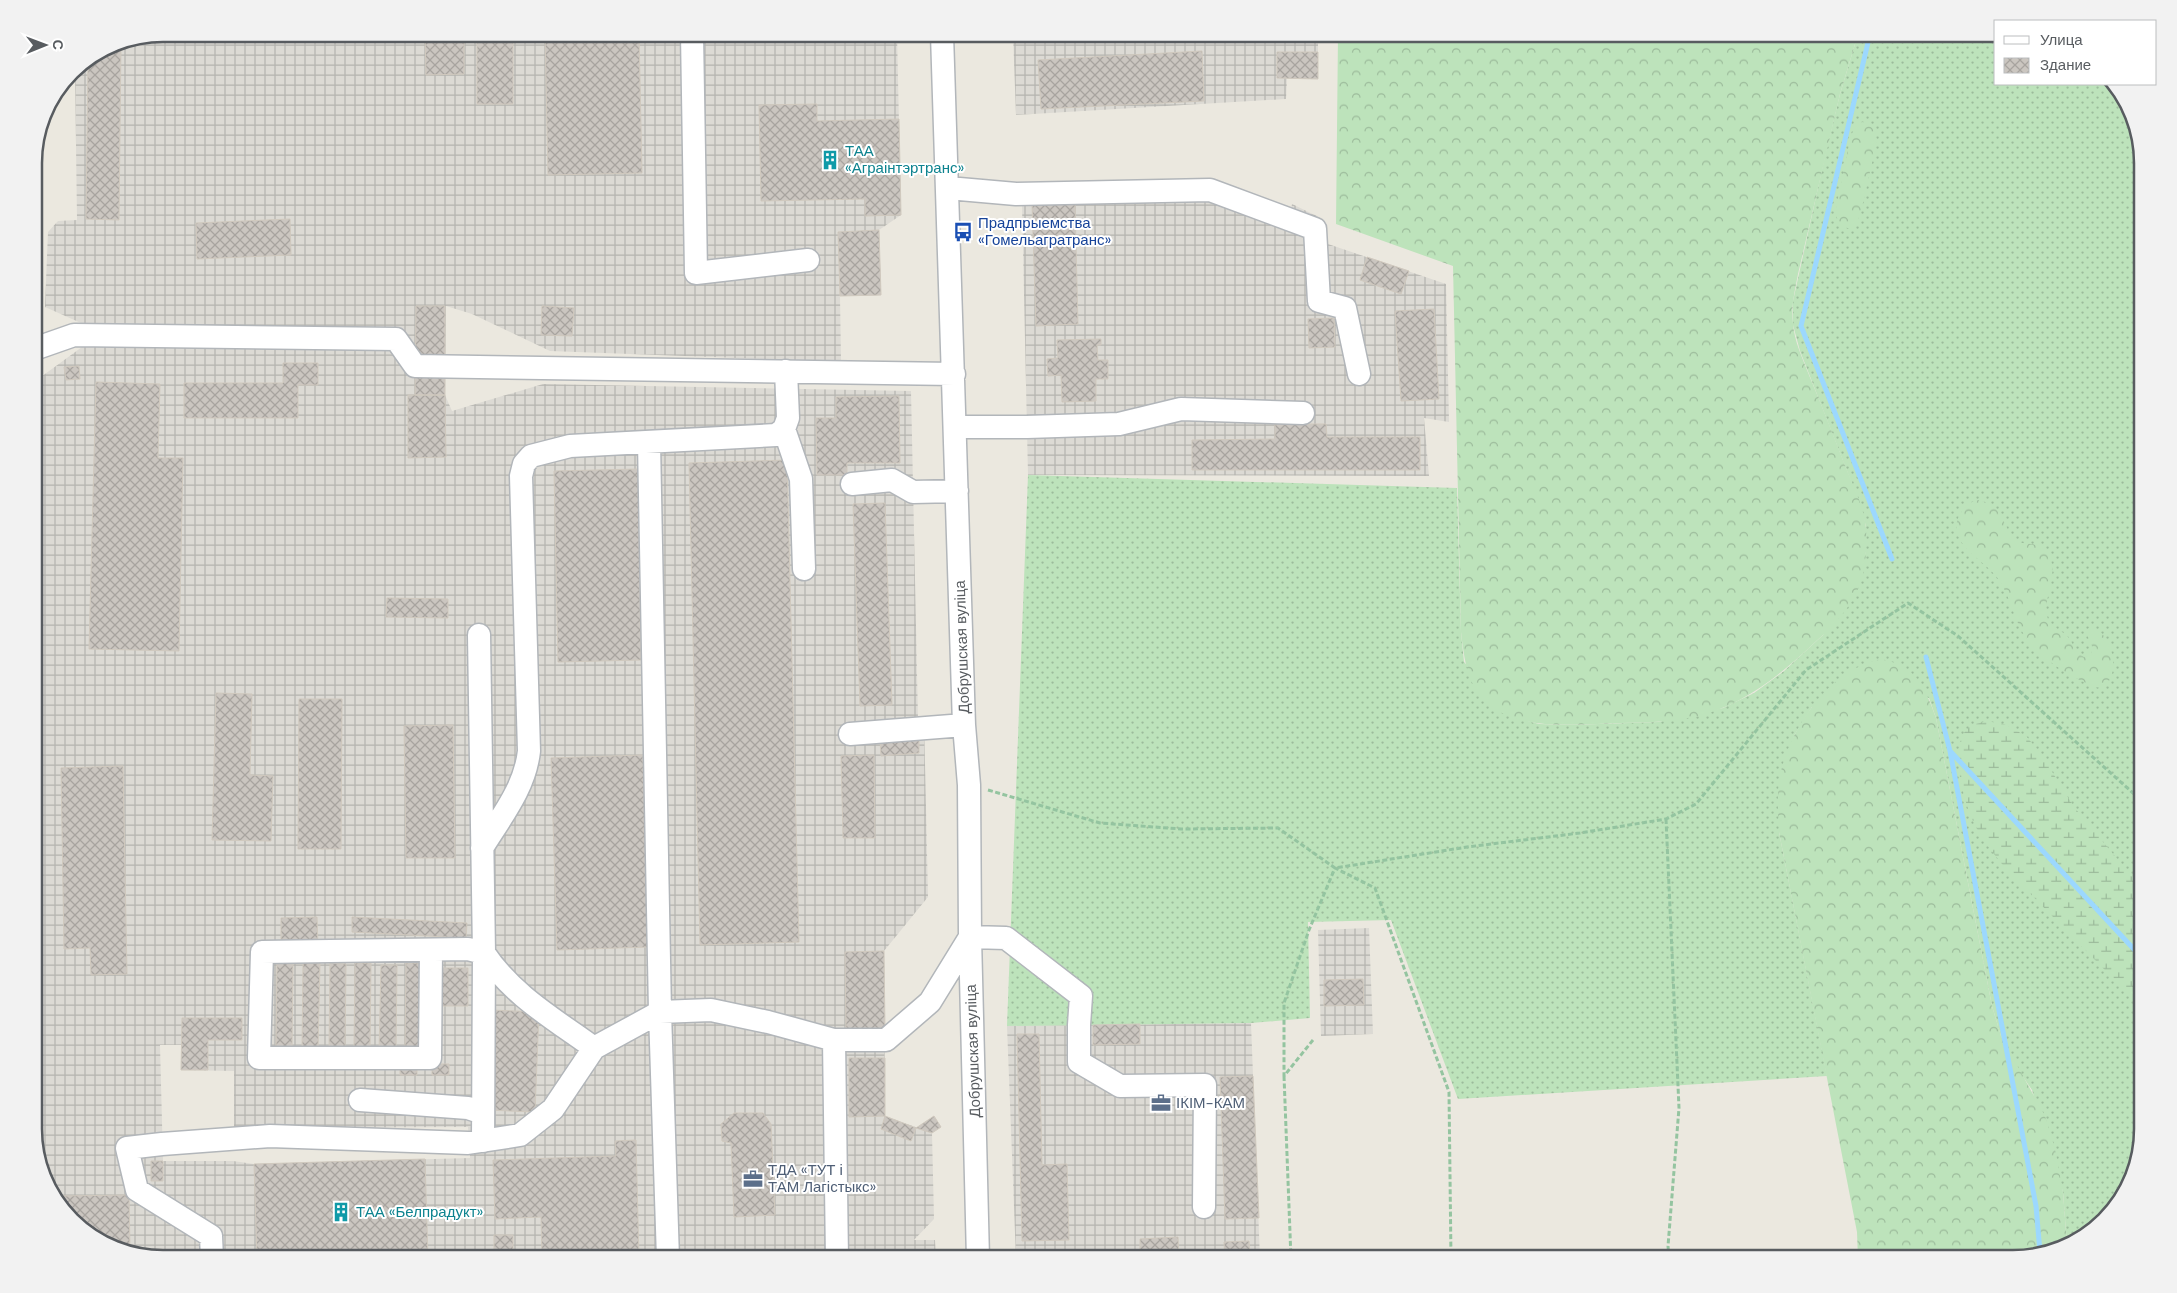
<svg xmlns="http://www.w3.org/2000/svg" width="2177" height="1293" viewBox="0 0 2177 1293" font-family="'DM Sans',sans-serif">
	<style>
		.industrial { fill: url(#industrial-grid); fill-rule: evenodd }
		.grass { fill: url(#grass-dots) }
		.forest { fill: url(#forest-crowns) }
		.wetland { fill: url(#wetland-marsh) }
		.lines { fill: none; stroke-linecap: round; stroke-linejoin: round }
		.stream { stroke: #9cd8fe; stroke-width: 5 }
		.building { fill: url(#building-cross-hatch); stroke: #d0c9be }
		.minor-casing { stroke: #b2b6ba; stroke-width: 25 }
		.path { stroke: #94c4a0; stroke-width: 3; stroke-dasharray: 5 2.5; stroke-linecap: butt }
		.minor { stroke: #fff; stroke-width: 22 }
		.labels { text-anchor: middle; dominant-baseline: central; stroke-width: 4; stroke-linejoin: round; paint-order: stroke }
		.culture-label { font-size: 15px; fill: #0d838f; stroke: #fff; text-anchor: start }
		.transit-label { font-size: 15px; fill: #164399; stroke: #fff; text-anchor: start }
		.street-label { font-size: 15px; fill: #585c60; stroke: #fff }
		.service-label { font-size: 15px; fill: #4e5e75; stroke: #fff; text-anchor: start }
		.rim { fill: none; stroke: #585c60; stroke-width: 2.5 }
	</style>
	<defs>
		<pattern id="industrial-grid" width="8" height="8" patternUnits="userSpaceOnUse" patternTransform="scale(1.25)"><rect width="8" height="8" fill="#dcdad4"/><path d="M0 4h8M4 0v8" fill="none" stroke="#b5b4af"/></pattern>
		<pattern id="grass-dots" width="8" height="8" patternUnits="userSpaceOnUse" patternTransform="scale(1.25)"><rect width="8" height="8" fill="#bde3bb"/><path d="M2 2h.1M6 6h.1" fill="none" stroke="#9cbb9b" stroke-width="1.8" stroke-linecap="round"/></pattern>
		<pattern id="forest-crowns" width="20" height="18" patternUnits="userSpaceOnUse" patternTransform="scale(1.25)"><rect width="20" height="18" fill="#bde3bb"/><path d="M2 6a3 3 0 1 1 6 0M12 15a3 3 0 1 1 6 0" fill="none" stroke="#9cbb9b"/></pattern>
		<pattern id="wetland-marsh" width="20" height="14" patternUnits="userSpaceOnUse" patternTransform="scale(1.25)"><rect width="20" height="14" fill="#bde3bb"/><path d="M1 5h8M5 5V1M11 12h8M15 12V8" fill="none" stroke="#9cbb9b"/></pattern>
		<pattern id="building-cross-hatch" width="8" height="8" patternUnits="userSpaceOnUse" patternTransform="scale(1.25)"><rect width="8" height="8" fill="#cbc6c0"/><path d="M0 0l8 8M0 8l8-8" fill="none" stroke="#a8a49f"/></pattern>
	</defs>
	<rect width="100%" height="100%" fill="#ebe8df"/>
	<path class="industrial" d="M163,34H897L901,215L879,230L881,295L840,296L841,362L550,351L472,314L446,306L445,395L452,411L543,384L911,391L918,720L924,719L928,897L884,951L885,1116L932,1133L934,1219L914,1240H935L936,1259H163L98,1242L51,1195L34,1138V382L82,347L81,323L45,307L48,232L58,221L77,220L75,69L114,44ZM160,1045H181V1070L234,1071V1128L468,1127L470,1158L254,1164L233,1161H163Z
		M1013,34H1318V79H1287L1286,99L1016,115Z
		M1215,200L1288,228L1292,204L1323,219L1328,244L1446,284L1449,422L1424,418L1429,476L1028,475L1022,204Z
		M1369,928L1373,1034L1321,1036L1318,930Z
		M1251,1023L1260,1259H1016L1007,1026Z"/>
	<path class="grass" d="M1858,34H1996V84H2111L2126,98L2143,155V1130L2126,1195L2079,1242L2067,1245L2063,1192L2032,1090L2013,1062L2001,1036L1992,1006L1936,718L1929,698L1812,707L1795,734L1782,768L1779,832L1827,1076L1458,1099L1391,920L1308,922L1310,1018L1251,1023L1007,1026L1028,475L1457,488L1461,632L1464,662L1513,717L1539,724L1569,725L1658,722L1723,708L1754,693L1784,671L1823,635L1866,553V526L1858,499L1800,351L1793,325V301L1825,156L1840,94Z"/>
	<path class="forest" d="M1338,34H1858L1840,94L1798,274C1795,290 1791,306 1793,323C1794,341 1803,359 1809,375C1822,406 1834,437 1846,468C1854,487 1864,508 1866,528C1867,545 1866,566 1861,582C1852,608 1830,629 1810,647C1775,679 1740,707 1693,717C1662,724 1629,722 1597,724C1563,725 1522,728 1492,707C1468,691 1464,659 1461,632L1453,266L1336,224Z
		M1863,122L1874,127L1877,141L1860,216L1852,228C1839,229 1836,220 1836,208L1851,135L1858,123Z
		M1978,500C2003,505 2000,521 2013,537C2022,549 2039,539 2047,551C2062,576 2040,600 2048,619C2052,628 2062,630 2068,637C2074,644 2074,653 2084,657L2091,655L2092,646L2085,630L2092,627C2113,634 2122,676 2102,688L2095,687C2069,676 2038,658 2023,633C2013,616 2010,596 1999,580C1986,560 1944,544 1960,514C1965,507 1969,502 1978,500Z
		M1881,659C1916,666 1925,687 1936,718L1992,1006L2001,1036L2045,1116L2055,1149L2063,1192L2067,1245L2014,1259H1858L1857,1232L1779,832C1778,811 1776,789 1782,767C1795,721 1832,669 1881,659Z"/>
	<path class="wetland" d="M1986,721L2004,724L2026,736L2041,754L2074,807L2143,890V1009L2006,869C1995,855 1983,841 1975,825C1964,804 1946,741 1971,726C1975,723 1982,723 1986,721Z"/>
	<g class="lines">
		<path class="stream" d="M1870,34L1801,326L1892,559
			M1926,657L1950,751L2036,1206L2040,1252
			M1951,752L2143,959"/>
	</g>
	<path class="building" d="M425,34H464V74L426,75Z
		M477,34H513V104H477Z
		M545,34H639L642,173L548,175Z
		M121,42L119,220L86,219L88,61L114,44Z
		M1202,51L1204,101L1041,109L1038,60Z
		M1277,52H1318V79L1277,78Z
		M817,104V121L899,119L901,215L865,216V199L761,201L759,105Z
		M1075,203L1078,324L1036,326L1032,204Z
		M290,219L291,255L197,259L196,223Z
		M879,230L881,295L840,296L838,232Z
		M1367,257L1409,271L1401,294L1360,280Z
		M416,306H445V395H415Z
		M542,306L574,308L572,336L541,335Z
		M1434,309L1439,399L1401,401L1395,311Z
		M1334,318L1335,347L1309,348L1308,319Z
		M1101,339V345H1097L1098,360H1108V379H1096V401L1062,402L1061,375L1048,376L1047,359L1058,358L1057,340Z
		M283,363H318V385H298V418H184V383H283Z
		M79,366L80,379L66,380L64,367Z
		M96,382L160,384L158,458H183L179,651L89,649Z
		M408,395H445L446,457L408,458Z
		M899,396L900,463H847V475H817L816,418H836V397Z
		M1275,424H1326L1327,437H1420V470H1192V440L1275,439Z
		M787,460L799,942L700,945L689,463Z
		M638,469L641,660L558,662L554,471Z
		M885,503L892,705L860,706L853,504Z
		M387,598L448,599V618L386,617Z
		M216,693L252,694L250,775L273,776L271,841L212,840Z
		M299,699H342L341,849H298Z
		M453,725L455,858H406L404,726Z
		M919,737V753L881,756L880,740Z
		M643,755L649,947L557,950L551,758Z
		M874,755L875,838H843L841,756Z
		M123,766L127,974L91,975L90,948L64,949L61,768Z
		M317,917L318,947H281V918Z
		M352,917L467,923L466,938L352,932Z
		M884,951L885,1030L846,1031L845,952Z
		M277,961H293L292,1050L276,1049Z
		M303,963H320L318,1051H302Z
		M330,963L346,964L345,1052L329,1051Z
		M355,963H371L370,1051H354Z
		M406,963H422L421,1051L405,1050Z
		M381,965H397L396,1053L379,1052Z
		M438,968H468V1006H438Z
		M1363,979L1364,1005L1324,1006V980Z
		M491,1010L539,1012L535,1112L487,1110Z
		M182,1018H242V1040H208V1070H181Z
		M1140,1024V1044L1093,1045V1025Z
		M1017,1034H1039L1042,1165L1067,1164L1069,1240L1022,1241Z
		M849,1058H885V1116L849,1117Z
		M400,1064H417V1075H400Z
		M432,1064H449V1075H432Z
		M1253,1076L1259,1218L1225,1219L1220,1077Z
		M734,1113H763L771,1124L775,1215L734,1217L731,1143L722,1141L721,1124Z
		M885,1116L916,1128L911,1141L881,1129Z
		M934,1116L941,1127L932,1133L916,1128Z
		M636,1140L639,1259H542L541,1217L495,1219L493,1160L616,1156L615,1141Z
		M425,1159L428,1259H257L254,1164Z
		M151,1161H163V1181H151Z
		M129,1195L130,1250L98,1242L62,1205L61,1196Z
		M494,1235H513V1259H494Z
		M1178,1237L1179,1259H1140V1239Z
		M1249,1241L1250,1259H1225L1224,1242Z"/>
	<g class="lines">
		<defs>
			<path id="minor" d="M692,34L696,273L808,260
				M942,34L964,725L969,785L970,937L978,1259
				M948,188L1016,194L1210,190L1315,229L1319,301L1345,308L1359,374
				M34,349L74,335L396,339L415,366L954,374
				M955,427H1027L1119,424L1181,409L1303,413
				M784,429L801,479L804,569
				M649,442L660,1012L668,1259
				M852,484L892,480L913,492L957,491
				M479,635L484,953C512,995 554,1019 594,1048
				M850,734L964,725
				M482,848C501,817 525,788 529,751L521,476L524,464L531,456L570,446L776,435L784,429L788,418L786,371
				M431,950L430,1058H259L262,952L468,949L484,953L483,1141
				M834,1040L837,1259
				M360,1100L468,1108L483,1113
				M212,1259L211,1236L137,1190L127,1148L162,1144L270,1136L468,1143L520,1135L553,1109L594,1048L660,1012L711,1010L768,1022L834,1040H886L930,1002L970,937L1006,938L1081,996L1079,1025V1062L1120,1086L1205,1085L1204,1207"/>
		</defs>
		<use href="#minor" class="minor-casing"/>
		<path class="path" d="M988,790L1100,823L1181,829L1278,828L1335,868L1467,847L1580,833L1666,819L1696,804L1806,670L1908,603L1958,636L2143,802
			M1666,819L1679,1108L1668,1246L1669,1259
			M1313,1040L1284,1076V1003L1309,930L1335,868L1375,888L1449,1092L1451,1259
			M1284,1076L1291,1259"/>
		<use href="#minor" class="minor"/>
	</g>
	<defs>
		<symbol id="building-bare" viewBox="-9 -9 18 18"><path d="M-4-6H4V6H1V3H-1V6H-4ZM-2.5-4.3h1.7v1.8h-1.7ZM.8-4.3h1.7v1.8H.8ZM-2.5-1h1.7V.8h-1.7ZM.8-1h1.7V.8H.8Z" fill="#0f9aa8" stroke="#fff" stroke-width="2.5" paint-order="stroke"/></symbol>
		<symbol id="bus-bare" viewBox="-9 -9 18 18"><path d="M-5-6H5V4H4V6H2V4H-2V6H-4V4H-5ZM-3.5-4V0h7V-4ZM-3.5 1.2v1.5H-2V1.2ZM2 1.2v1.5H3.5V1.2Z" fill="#1a4fb4" stroke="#fff" stroke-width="2.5" paint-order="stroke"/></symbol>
		<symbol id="office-bare" viewBox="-9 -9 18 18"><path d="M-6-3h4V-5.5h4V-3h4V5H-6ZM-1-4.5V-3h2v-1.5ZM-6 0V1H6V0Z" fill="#5c6f8a" stroke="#fff" stroke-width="2.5" paint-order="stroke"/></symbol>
	</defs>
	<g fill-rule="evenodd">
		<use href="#building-bare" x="816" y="146" width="28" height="28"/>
		<use href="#bus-bare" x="949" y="218" width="28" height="28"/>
		<use href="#office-bare" x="1147" y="1089" width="28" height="28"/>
		<use href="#office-bare" x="739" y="1165" width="28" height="28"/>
		<use href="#building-bare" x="327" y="1198" width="28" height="28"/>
	</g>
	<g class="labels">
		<g class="culture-label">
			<text x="845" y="151">ТАА<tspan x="845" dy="17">«Аграінтэртранс»</tspan></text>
			<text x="356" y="1212">ТАА «Белпрадукт»</text>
		</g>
		<g class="transit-label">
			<text x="978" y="223">Прадпрыемства<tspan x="978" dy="17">«Гомельагратранс»</tspan></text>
		</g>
		<g class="street-label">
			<text transform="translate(962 647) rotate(-92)">Добрушская вуліца</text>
			<text transform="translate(973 1051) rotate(-92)">Добрушская вуліца</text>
		</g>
		<g class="service-label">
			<text x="1176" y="1103">ІКІМ-КАМ</text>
			<text x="768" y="1170">ТДА «ТУТ і<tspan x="768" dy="17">ТАМ Лагістыкс»</tspan></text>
		</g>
	</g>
	<path d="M0 0H2177V1293H0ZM163 42H2013A121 121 0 0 1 2134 163V1129A121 121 0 0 1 2013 1250H163A121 121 0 0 1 42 1129V163A121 121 0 0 1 163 42Z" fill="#f2f2f2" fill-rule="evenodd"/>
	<path class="rim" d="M163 42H2013A121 121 0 0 1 2134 163V1129A121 121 0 0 1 2013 1250H163A121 121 0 0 1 42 1129V163A121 121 0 0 1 163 42Z"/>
	<rect x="1994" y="20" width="162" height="65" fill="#ffffff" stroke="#bcbebf"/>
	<rect x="2004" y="36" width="25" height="8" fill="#ffffff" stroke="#bcbebf"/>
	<text x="2040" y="45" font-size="15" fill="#585c60">Улица</text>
	<rect x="2004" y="58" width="25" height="15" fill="url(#building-cross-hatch)" stroke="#bcbebf"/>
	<text x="2040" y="70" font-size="15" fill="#585c60">Здание</text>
	<g transform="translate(45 45) rotate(89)" stroke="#ffffff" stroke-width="4" paint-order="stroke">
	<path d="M0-4L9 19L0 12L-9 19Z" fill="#585c60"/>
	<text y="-8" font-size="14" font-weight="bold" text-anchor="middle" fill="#585c60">С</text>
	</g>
</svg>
